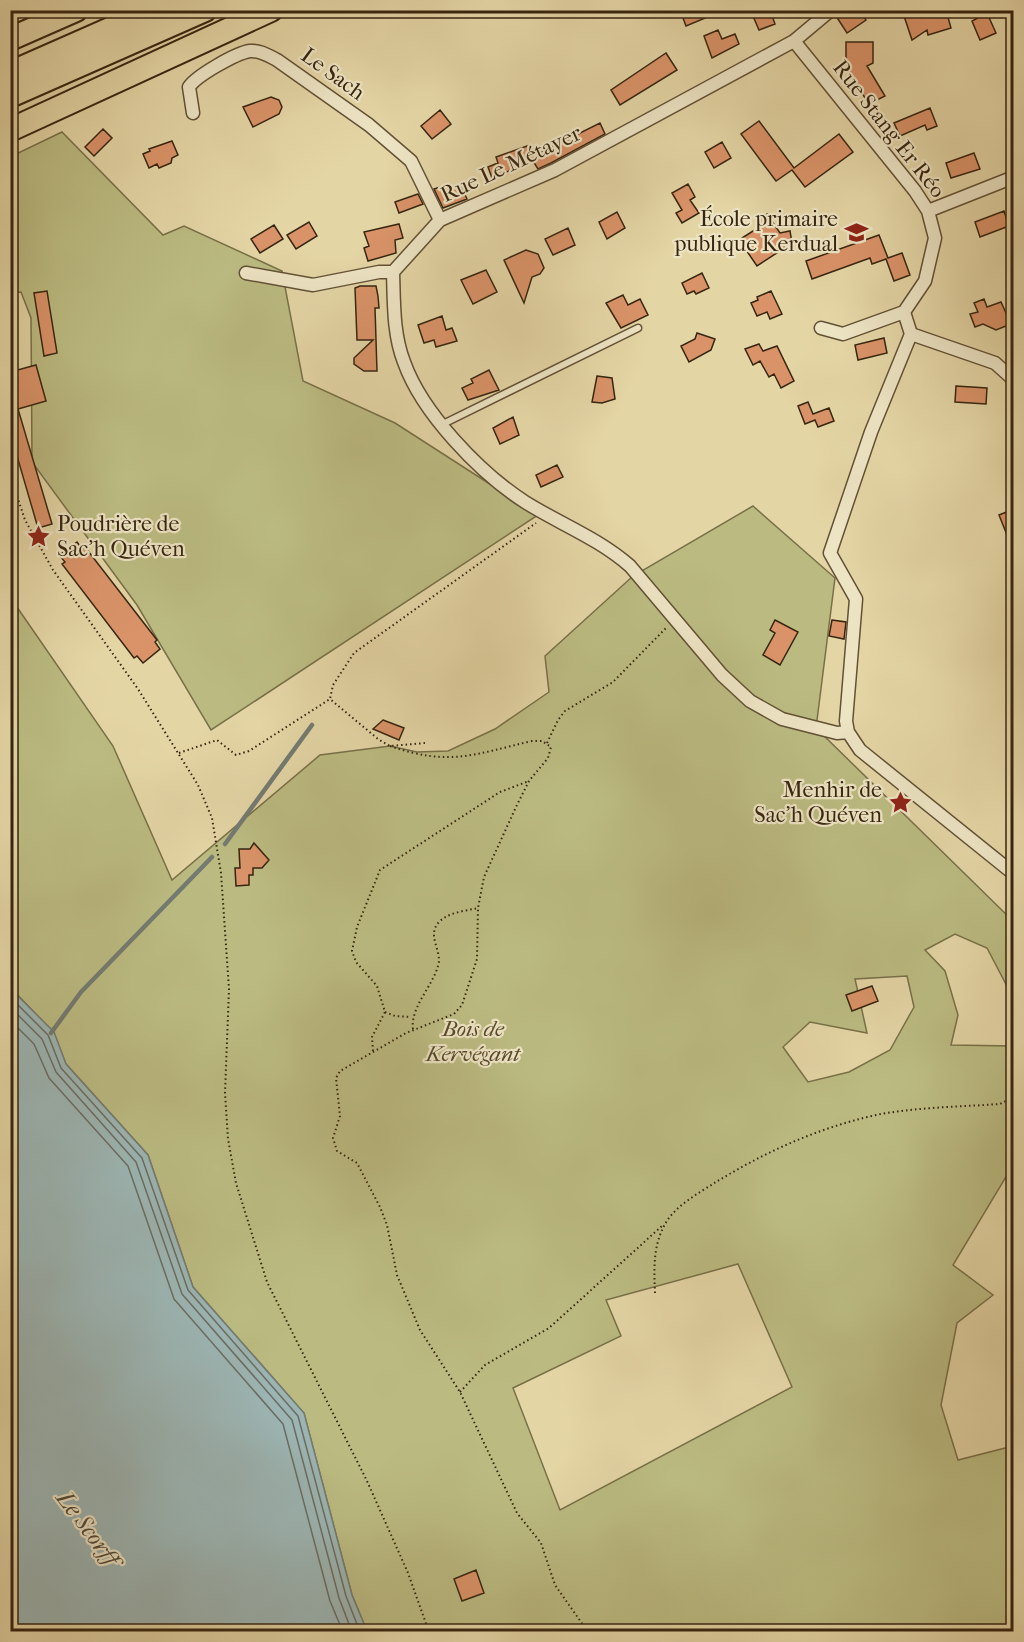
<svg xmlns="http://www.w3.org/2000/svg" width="1024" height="1642" viewBox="0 0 1024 1642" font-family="'IM FELL French Canon',serif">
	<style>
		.green { fill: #bbbb81; stroke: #787048; stroke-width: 1.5; fill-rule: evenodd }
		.water { fill: #9cb5b3; stroke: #737b72; stroke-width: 1.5 }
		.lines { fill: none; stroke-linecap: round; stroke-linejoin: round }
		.shore { stroke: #696d62; stroke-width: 1.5 }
		.stream { stroke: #737b72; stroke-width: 4.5 }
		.building { fill: #da9368; stroke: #362510; stroke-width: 1.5 }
		.lane-casing { stroke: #625135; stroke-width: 9 }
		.street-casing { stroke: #625135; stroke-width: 15 }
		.highway-casing { stroke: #362510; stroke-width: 26 }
		.path { stroke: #362510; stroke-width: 2; stroke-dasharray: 1.5 3; stroke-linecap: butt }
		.lane { stroke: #ede4c4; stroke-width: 6 }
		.street { stroke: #ede4c4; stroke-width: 12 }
		.highway { stroke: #e4d5a5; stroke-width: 22 }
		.labels { text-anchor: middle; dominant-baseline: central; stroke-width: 4.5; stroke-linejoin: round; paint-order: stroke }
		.street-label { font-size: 22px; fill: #362510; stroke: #ede4c4 }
		.poi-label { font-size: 22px; fill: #362510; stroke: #ede4c4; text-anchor: end }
		.park-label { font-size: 22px; font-style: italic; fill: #574a2c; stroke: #ede4c4 }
		.water-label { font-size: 24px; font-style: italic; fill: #504939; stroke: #ede4c4 }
	</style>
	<rect width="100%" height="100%" fill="#e4d5a5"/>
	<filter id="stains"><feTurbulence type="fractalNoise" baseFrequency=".00333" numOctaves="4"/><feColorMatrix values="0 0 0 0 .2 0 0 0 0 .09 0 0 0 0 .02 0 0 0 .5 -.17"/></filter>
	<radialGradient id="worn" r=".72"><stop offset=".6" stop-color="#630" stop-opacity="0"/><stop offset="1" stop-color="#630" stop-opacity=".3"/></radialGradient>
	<path class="green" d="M62,132L163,235L184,226L282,271L303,381L395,423L538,515L211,730L137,605L32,462L31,318L21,292L11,293V160L16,154Z
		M753,506L835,578L816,728L1013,921V1020L1011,994L987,948L955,934L925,950L945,971L958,1015L951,1045L1013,1046V1173L1007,1175L953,1265L993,1295L957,1323L941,1405L958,1460L1013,1446V1631H367L352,1595L304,1413L193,1287L148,1155L66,1064L53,1032L11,988L10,597L113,746L172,880L320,755L390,746L417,752L448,751L495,729L549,692L545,656L633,576ZM907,976L914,1007L890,1050L849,1072L808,1082L783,1047L810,1022L867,1033L855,979ZM738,1264L792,1387L560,1510L513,1388L621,1336L606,1300Z"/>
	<path class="water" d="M10,988L54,1032L66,1064L148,1155L193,1287L304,1413L352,1595L367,1631L33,1632L24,1624L11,1627Z"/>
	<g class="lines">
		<path class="shore" d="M10,997L48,1035L61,1068L142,1158L188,1290L298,1416L346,1596L360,1632
			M10,1007L42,1039L56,1072L136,1162L182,1294L292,1420L339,1598L352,1632
			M10,1020L34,1044L49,1078L128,1166L174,1299L283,1424L330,1601L343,1632"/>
		<path class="stream" d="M225,844L312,725
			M51,1033L81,992L212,857"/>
	</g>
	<path class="building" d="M680,10H722V11L686,26Z
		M770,10L775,24L759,30L753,16Z
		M842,10H860L866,20L847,33L836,16Z
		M902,10H946L951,28L928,35L927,30L912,40Z
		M987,13L996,33L980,40L972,21Z
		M718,30L722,39L735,34L739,44L712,58L704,36Z
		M846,42H873V63L867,66L885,96L871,103L865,98L846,65Z
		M666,53L677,70L620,105L611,90Z
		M271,97L279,100L282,107L279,114L253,127L243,107Z
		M930,108L937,126L927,130L925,125L900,136L894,123Z
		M440,110L451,124L432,139L421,126Z
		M759,121L794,168L839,134L853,152L805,187L792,170L776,181L741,134Z
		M600,123L605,134L551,163L538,169L533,161L492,178L488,167L498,163L496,157L530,145L536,155Z
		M103,129L112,138L94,156L85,147Z
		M172,141L178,155L172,158L171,163L159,168L157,164L149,168L143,154L150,151L149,149Z
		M722,142L731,158L714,168L705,152Z
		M974,153L980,169L951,178L946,163Z
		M450,184L451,187L460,184L467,199L443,208L434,189Z
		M688,184L695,197L690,200L699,213L682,223L676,213L682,210L672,193Z
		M418,194L423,204L399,213L395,202Z
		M1004,211L1009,226L980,237L975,222Z
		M617,212L625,228L607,239L599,222Z
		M767,214L780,233L790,231L792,243L757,266L744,247L747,245L742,238L761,226L758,220Z
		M309,222L317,236L296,249L287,235Z
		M399,224L403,238L395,240L396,253L368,261L364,248L369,246L364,232Z
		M274,225L283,239L260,253L251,239Z
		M568,228L575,245L553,255L545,239Z
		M879,235L888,258L902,253L910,275L894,281L886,259L872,264L870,258L812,279L806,261Z
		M526,250L538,254L544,268L540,274L532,277L524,303L504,260Z
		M486,270L497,292L473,304L461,280Z
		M702,273L709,288L696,294L694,291L687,294L682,283Z
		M360,286H376L378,296L379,308H375L377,371H364L354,364V358L373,340H357L355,288Z
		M47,291L57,353L44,356L34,293Z
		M771,291L782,314L770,319L767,312L757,316L751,303L758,300L757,297Z
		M623,295L628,305L640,299L648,315L621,328L606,303Z
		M984,299L987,307L1001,302L1011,324L996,330L983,324L975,327L970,314L978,312L974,303Z
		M442,316L446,330L452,328L457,341L436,347L434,340L424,343L418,325Z
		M697,333L715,339L711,350L689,362L681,346L695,339Z
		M884,338L887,353L858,360L855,345Z
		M759,344L763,351L777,346L794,381L781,388L774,374L769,377L760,361L753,365L745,349Z
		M36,365L46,401L18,409L52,524L38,528L10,432V372Z
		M489,370L499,390L468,400L462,388L473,383L471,379Z
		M597,376L612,378L615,399L602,403L592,402Z
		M956,386L987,388L986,404L955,402Z
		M808,402L813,414L829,408L834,421L818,427L815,420L805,424L798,406Z
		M513,417L519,435L500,444L493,428Z
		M557,465L563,477L541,487L536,475Z
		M1014,509V550H1013L999,515Z
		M77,542L82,549L85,547L157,640L155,642L160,649L143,663L137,656L134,658L62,564L65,562L59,555Z
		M775,620L798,632L780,665L763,655L775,633L770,630Z
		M832,620L846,622L844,639L829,636Z
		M383,720L404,728L399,740L373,729Z
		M254,843L269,860L262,868H253V875H249V885L236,886L235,868H240L239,849H250Z
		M872,986L878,1001L852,1011L846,995Z
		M476,1570L484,1593L462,1601L454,1579Z"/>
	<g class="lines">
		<defs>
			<path id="lane" d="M443,424L638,328"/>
			<path id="street" d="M831,10L794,41L555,170L440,220L393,272C394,302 393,334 404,362C422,413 480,473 525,502C560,524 598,538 630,566L722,675L750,701L782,719L837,733L848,732L860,750L1014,874
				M794,41L915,191L928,211L935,238L925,281L904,312L843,334L821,328
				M193,113L189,87C196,76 236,53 250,51C260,50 269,56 277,60L369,125L411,161L440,220
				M928,211L1014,177
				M246,273L313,285L379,272H393
				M904,312L911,334L995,363L1014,380
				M848,732L846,721L856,599L830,553L871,432L911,334"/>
			<path id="highway" d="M10,39L76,10
				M10,73L153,10
				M10,96L205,10
				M10,130L271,10"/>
		</defs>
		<use href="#lane" class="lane-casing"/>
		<use href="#street" class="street-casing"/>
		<use href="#highway" class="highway-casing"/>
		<path class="path" d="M10,11L11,10
			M10,475L25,520L53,570L138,689L198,785L212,818L221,873L229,989L225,1093L228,1139L236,1183L267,1282L367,1481L408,1573L429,1632
			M425,743L390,746L378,739L330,699L333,685L354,653L536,523
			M547,743L558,720L565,711L613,682L666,628
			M390,746C450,767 475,754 532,741H542L551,747L548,758L529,781L516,807L484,877L478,908L477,959L462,1005L454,1014L406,1033L340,1071L336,1078L340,1116L333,1138L337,1151L357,1163L380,1207L387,1225L397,1275L420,1330L460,1392L517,1513L541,1543L555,1585L588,1632
			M179,753L217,740L236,755L249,751L330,699
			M385,1012L395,1016L411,1017
			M413,1029C410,1008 432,987 438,966C443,951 426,936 439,922C449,912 465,911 478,908
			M373,1051L372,1037L385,1012L377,986L356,962L352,951L357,927L380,870L500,792L529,781
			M655,1293C654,1269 653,1247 664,1226C674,1206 699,1193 716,1182C767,1151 818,1128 876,1115C916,1107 959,1107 1000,1104L1014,1097
			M460,1392L485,1365L549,1328L662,1226"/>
		<use href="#lane" class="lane"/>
		<use href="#street" class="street"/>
		<use href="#highway" class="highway"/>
	</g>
	<defs>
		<symbol id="school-bare" viewBox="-9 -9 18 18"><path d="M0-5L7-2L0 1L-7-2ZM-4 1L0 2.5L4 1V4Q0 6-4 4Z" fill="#8f2418" stroke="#ede4c4" stroke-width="2.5" paint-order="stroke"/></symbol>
		<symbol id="sight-bare" viewBox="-9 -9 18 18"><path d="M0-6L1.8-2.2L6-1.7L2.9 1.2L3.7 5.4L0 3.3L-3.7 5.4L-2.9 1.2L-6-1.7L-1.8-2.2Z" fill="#8f2418" stroke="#ede4c4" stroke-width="2.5" paint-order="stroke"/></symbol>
	</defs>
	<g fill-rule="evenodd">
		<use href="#school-bare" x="840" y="216" width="33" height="33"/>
		<use href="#sight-bare" x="22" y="520" width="33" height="33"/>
		<use href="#sight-bare" x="884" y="786" width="33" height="33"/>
	</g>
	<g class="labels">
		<g class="street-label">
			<text transform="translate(333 74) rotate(36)">Le Sach</text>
			<text transform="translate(889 129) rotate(52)">Rue Stang Er Réo</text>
			<text transform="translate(511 164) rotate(-25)">Rue Le Métayer</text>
		</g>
		<g class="poi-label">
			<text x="838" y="219">École primaire<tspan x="838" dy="25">publique Kerdual</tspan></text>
			<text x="57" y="524" text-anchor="start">Poudrière de<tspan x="57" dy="25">Sac'h Quéven</tspan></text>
			<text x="882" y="790">Menhir de<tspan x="882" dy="25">Sac'h Quéven</tspan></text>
		</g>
		<g class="park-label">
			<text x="473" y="1029">Bois de<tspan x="473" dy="25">Kervégant</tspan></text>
		</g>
		<g class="water-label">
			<text transform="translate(88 1528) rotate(53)">Le Scorff</text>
		</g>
	</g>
	<rect width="1024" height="1642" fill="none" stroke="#e4d5a5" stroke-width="36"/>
	<rect x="12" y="12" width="1000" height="1618" fill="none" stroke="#362510" stroke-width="3"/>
	<rect x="18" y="18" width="988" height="1606" fill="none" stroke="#362510" stroke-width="1.5"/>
	<rect width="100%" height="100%" filter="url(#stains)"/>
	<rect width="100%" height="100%" fill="url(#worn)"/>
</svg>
